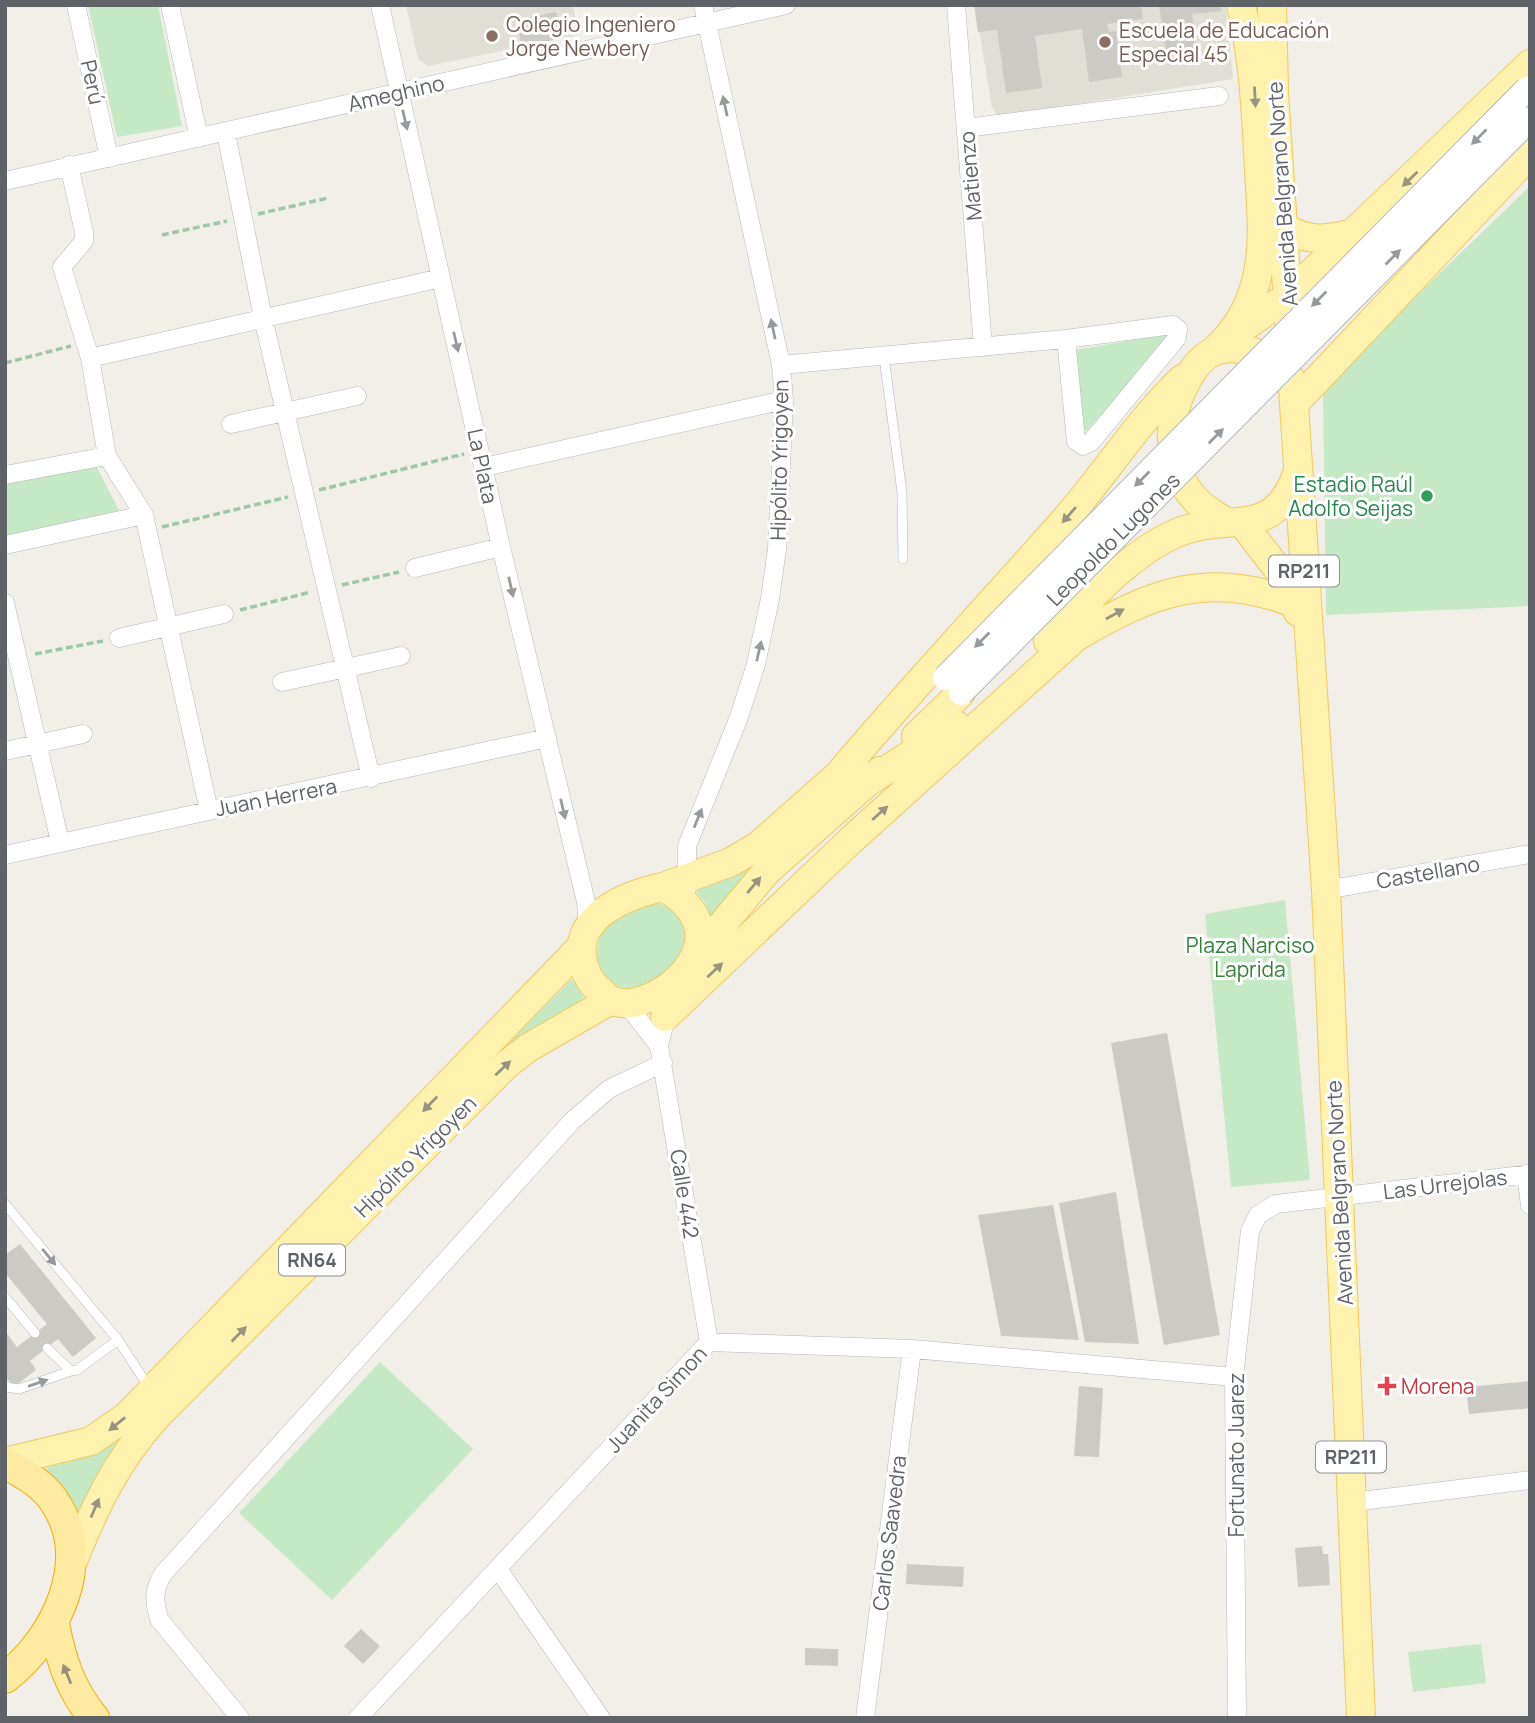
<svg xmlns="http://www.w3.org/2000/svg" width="1535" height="1723" viewBox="0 0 1535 1723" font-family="Manrope,sans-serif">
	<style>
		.education { fill: #e1ded6 }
		.green { fill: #c5e8c5 }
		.building { fill: #cccac5 }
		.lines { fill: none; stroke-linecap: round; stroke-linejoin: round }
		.service-casing { stroke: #b5b8bc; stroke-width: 10 }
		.minor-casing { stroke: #b5b8bc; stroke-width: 19 }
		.primary-casing { stroke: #f2c960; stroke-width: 30 }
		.trunk-casing { stroke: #f9ab00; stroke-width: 32 }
		.path { stroke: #9cc7a9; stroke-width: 3.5; stroke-dasharray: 7 3.5; stroke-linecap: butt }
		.service { stroke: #fff; stroke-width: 9 }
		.minor { stroke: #fff; stroke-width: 18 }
		.primary { stroke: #fff2af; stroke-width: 28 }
		.trunk { stroke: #feeaa1; stroke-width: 30 }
		.secondary-bridge-casing { stroke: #b6babf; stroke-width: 26; stroke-linecap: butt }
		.secondary-bridge { stroke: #fff; stroke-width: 24 }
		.oneway { fill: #979581 }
		.oneway2 { fill: #979a9d }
		.oneway3 { fill: #97927c }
		.education-dot { fill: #8d6e63; stroke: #fff; stroke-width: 2.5 }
		.leisure-dot { fill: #2e9e5b; stroke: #fff; stroke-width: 2.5 }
		.health-dot { fill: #e0444e; stroke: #fff; stroke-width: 2.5 }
		.labels { text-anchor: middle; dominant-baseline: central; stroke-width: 6; stroke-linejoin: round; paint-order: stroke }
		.shield { fill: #fff; stroke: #8f9295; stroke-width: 2 }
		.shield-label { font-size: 19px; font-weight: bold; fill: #5f6368 }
		.education-label { font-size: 21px; fill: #785e54; stroke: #fff; text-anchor: start }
		.street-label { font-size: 21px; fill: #5f6368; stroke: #fff }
		.leisure-label { font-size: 21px; fill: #27864d; stroke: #fff; text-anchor: end }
		.park-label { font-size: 21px; fill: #348238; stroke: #fff }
		.health-label { font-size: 21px; fill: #be3a42; stroke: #fff; text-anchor: start }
	</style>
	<rect width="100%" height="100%" fill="#f1efe8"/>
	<path class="education" d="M406,5H573L579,35L428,66L418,59Z
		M975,5H1226L1233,79L998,117L992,107Z"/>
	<path class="green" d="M88,5H158L182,126L117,137Z
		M1530,186V606L1326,615L1323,386Z
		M1168,334V342L1087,431L1082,429L1075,350Z
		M95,464L121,514L5,539V483Z
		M768,856L712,921L704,901L695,891L741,873Z
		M1285,900L1310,1180L1231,1187L1205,914Z
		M647,901C719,911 675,992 626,988C594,986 590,948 606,926C614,915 635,908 647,901Z
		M572,979L584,998L495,1056Z
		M380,1362L473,1449L332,1600L239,1513Z
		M121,1439L75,1517L39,1471Z
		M1481,1644L1486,1683L1413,1692L1408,1652Z"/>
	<path class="building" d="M974,5H1141L1143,19L1107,24L1109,32L1116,31L1122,77L1089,82L1082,29L1035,36L1042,88L1006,93L997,30L978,32Z
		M1159,5H1220L1221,11L1192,14L1198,61L1168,65Z
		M556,12L562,38L522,47L516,20Z
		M1167,1033L1220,1335L1164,1345L1111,1043Z
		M1116,1192L1139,1344L1085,1342L1059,1203Z
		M1053,1205L1079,1340L1001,1336L978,1215Z
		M20,1244L96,1338L73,1357L58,1339L30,1361L36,1370L14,1387L5,1376V1331L17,1347L47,1324L5,1273V1255Z
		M1530,1381V1408L1469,1414L1466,1387Z
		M1079,1386L1103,1388L1099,1457L1074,1456Z
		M1322,1546L1323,1554H1328L1330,1585L1298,1587L1295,1548Z
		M907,1564L964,1567L963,1587L906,1584Z
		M361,1629L380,1646L363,1664L344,1646Z
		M805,1648L838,1649V1666L805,1665Z"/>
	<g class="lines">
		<defs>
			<path id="service" d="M884,357L902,492L903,559
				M5,1204L118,1340
				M5,1297L35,1333
				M47,1348L71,1371L77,1370L118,1340L150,1389
				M5,1387L19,1389L71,1371"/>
			<path id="minor" d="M76,5L109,158
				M170,5L199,138
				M380,5L501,547L586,902L588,927
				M956,5L983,347
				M966,128L1219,96
				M226,133L263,318L371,778
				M69,165L84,232V241L62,267L90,358L441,278
				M5,181L786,5
				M1173,325L1178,329L1177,338L1091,442L1083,446L1076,441L1066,339Z
				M90,358L107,456
				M781,365L1066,339
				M231,424L357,396
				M484,467L784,400
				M5,475L107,456L144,515
				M5,545L144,515L209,811
				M415,568L501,547
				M5,603L60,842
				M119,638L224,614
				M282,682L401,656
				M5,751L83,734
				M5,855L547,738
				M687,888V846L739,717L756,664L770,599L777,549L784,400L781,365L703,5
				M1326,890L1530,854
				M625,1002L659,1046L668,1008
				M659,1046L709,1342
				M1526,1174L1530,1205
				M1353,1502L1530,1480
				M498,1569L601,1718
				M240,1718L159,1619C154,1600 153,1591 163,1574L572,1121L609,1089L663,1063
				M358,1718L709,1342L912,1349L1234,1377
				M865,1718L912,1349
				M1237,1718L1234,1377L1250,1231L1258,1215L1276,1204L1530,1174"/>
			<path id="primary" d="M1272,5L1274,92L1291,348
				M1285,228C1309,242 1327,240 1353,233L1530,64
				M1236,333L1289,295L1353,233
				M1215,350C1236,331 1251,305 1257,277C1265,242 1261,206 1259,170C1256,114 1254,60 1241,5
				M1294,404L1530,154
				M1224,521C1216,515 1206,510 1198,502C1168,473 1165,424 1183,388C1190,374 1198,359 1213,352C1237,340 1281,358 1292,382C1294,388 1293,398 1294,404L1326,890L1361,1718
				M1243,524L1280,572L1298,612
				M1048,641C1087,603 1128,553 1179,532C1232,511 1272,542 1297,474
				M916,736L961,693
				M840,773C912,688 989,606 1063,522C1104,476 1137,422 1182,379
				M868,782L956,725
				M663,887C754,938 651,1020 611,1000C606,998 602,992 598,989C590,982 585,972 583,962C571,916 629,894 663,887Z
				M663,887L731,862L758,846L854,761
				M695,957L767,871L880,771
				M665,1017L850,841L1076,637C1152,592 1210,569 1296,604
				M5,1462L91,1441L127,1416L579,949
				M69,1571C92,1513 114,1463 157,1416L506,1065L528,1048L611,1000"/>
			<path id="trunk" d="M5,1463C22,1473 40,1482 52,1498C96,1558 56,1639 5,1678
				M54,1624C61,1660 70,1689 94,1718"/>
		</defs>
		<use href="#service" class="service-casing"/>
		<use href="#minor" class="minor-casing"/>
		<use href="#primary" class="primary-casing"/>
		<use href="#trunk" class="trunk-casing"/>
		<path class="path" d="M258,214L328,198
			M162,235L227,221
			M5,363L71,346
			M319,490L464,454
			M162,527L288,497
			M342,585L399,572
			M240,610L311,592
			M35,654L103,641"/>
		<use href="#service" class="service"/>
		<use href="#minor" class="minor"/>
		<use href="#primary" class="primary"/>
		<use href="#trunk" class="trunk"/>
		<defs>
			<path id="secondary-bridge" d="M945,678L1527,89
				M961,693L1530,119"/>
		</defs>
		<use href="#secondary-bridge" class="secondary-bridge-casing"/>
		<use href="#secondary-bridge" class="secondary-bridge"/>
	</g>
	<defs><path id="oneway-solid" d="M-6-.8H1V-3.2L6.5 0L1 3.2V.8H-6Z" transform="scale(1.75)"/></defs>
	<g class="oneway">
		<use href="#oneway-solid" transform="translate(1255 97) rotate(87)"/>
		<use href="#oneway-solid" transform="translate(1410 179) rotate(136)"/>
		<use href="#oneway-solid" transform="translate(1069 515) rotate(131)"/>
		<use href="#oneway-solid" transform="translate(1115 614) rotate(-29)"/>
		<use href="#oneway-solid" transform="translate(880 813) rotate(-42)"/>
		<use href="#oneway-solid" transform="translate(754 885) rotate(-50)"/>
		<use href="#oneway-solid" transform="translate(715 970) rotate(-43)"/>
		<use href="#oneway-solid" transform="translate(503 1068) rotate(-43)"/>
		<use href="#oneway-solid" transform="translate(430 1104) rotate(134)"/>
		<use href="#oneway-solid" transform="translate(239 1334) rotate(-45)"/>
		<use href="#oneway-solid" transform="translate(117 1424) rotate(141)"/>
		<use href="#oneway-solid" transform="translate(95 1508) rotate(-67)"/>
	</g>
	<g class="oneway2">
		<use href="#oneway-solid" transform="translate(725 106) rotate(-102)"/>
		<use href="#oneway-solid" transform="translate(405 120) rotate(77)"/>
		<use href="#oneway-solid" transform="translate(1479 137) rotate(135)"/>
		<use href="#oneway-solid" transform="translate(1393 257) rotate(-45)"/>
		<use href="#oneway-solid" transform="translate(1319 299) rotate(135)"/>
		<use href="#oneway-solid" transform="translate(773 329) rotate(-102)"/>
		<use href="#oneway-solid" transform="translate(456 342) rotate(77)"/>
		<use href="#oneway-solid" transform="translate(1216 436) rotate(-45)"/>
		<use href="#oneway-solid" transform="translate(1142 479) rotate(135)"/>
		<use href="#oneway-solid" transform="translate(511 587) rotate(77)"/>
		<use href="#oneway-solid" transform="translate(982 640) rotate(135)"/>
		<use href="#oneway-solid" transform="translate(759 651) rotate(-77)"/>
		<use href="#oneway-solid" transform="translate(563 809) rotate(77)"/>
		<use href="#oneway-solid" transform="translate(698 818) rotate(-68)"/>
		<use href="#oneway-solid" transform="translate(49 1257) rotate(50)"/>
		<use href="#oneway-solid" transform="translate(38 1383) rotate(-19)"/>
	</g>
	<use class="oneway3" href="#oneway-solid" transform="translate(67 1674) rotate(-112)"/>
	<g class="education-dot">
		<circle cx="492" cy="36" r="7"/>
		<circle cx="1105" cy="42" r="7"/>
	</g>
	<circle class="leisure-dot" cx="1427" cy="496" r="7"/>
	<path class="health-dot" d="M1383.5 1375.5h7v7h7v7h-7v7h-7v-7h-7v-7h7z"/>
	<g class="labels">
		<g class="shield">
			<rect x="1269" y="555.5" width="70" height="31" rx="5"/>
			<rect x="279" y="1244.5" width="66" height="31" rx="5"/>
			<rect x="1316" y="1441.5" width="70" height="31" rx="5"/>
		</g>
		<g class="shield-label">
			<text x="1304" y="571">RP211</text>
			<text x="312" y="1260">RN64</text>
			<text x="1351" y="1457">RP211</text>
		</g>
		<g class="education-label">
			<text x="506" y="24">Colegio Ingeniero<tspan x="506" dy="24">Jorge Newbery</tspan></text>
			<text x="1119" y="30">Escuela de Educación<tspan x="1119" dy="24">Especial 45</tspan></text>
		</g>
		<g class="street-label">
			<text transform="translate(93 82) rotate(78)">Perú</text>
			<text transform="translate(396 93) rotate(-13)">Ameghino</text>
			<text transform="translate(970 176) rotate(-95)">Matienzo</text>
			<text transform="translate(1282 194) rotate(-94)">Avenida Belgrano Norte</text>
			<text transform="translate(779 460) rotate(-89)">Hipólito Yrigoyen</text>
			<text transform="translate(483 466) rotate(78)">La Plata</text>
			<text transform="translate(1113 539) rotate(-45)">Leopoldo Lugones</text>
			<text transform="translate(276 797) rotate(-11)">Juan Herrera</text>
			<text transform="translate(1428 872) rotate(-10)">Castellano</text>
			<text transform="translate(415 1156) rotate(-45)">Hipólito Yrigoyen</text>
			<text transform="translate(1445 1184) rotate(-7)">Las Urrejolas</text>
			<text transform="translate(1339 1193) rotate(-93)">Avenida Belgrano Norte</text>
			<text transform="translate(685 1194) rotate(81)">Calle 442</text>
			<text transform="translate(656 1399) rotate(-47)">Juanita Simon</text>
			<text transform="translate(1236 1455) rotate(-90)">Fortunato Juarez</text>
			<text transform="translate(889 1533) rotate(-83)">Carlos Saavedra</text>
		</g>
		<g class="leisure-label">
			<text x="1413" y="484">Estadio Raúl<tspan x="1413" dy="24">Adolfo Seijas</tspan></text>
		</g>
		<g class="park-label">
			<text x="1250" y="945">Plaza Narciso<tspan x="1250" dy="24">Laprida</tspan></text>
		</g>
		<g class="health-label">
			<text x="1401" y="1386">Morena</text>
		</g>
	</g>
	<rect width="1535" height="1723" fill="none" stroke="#5f6368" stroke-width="14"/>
</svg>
